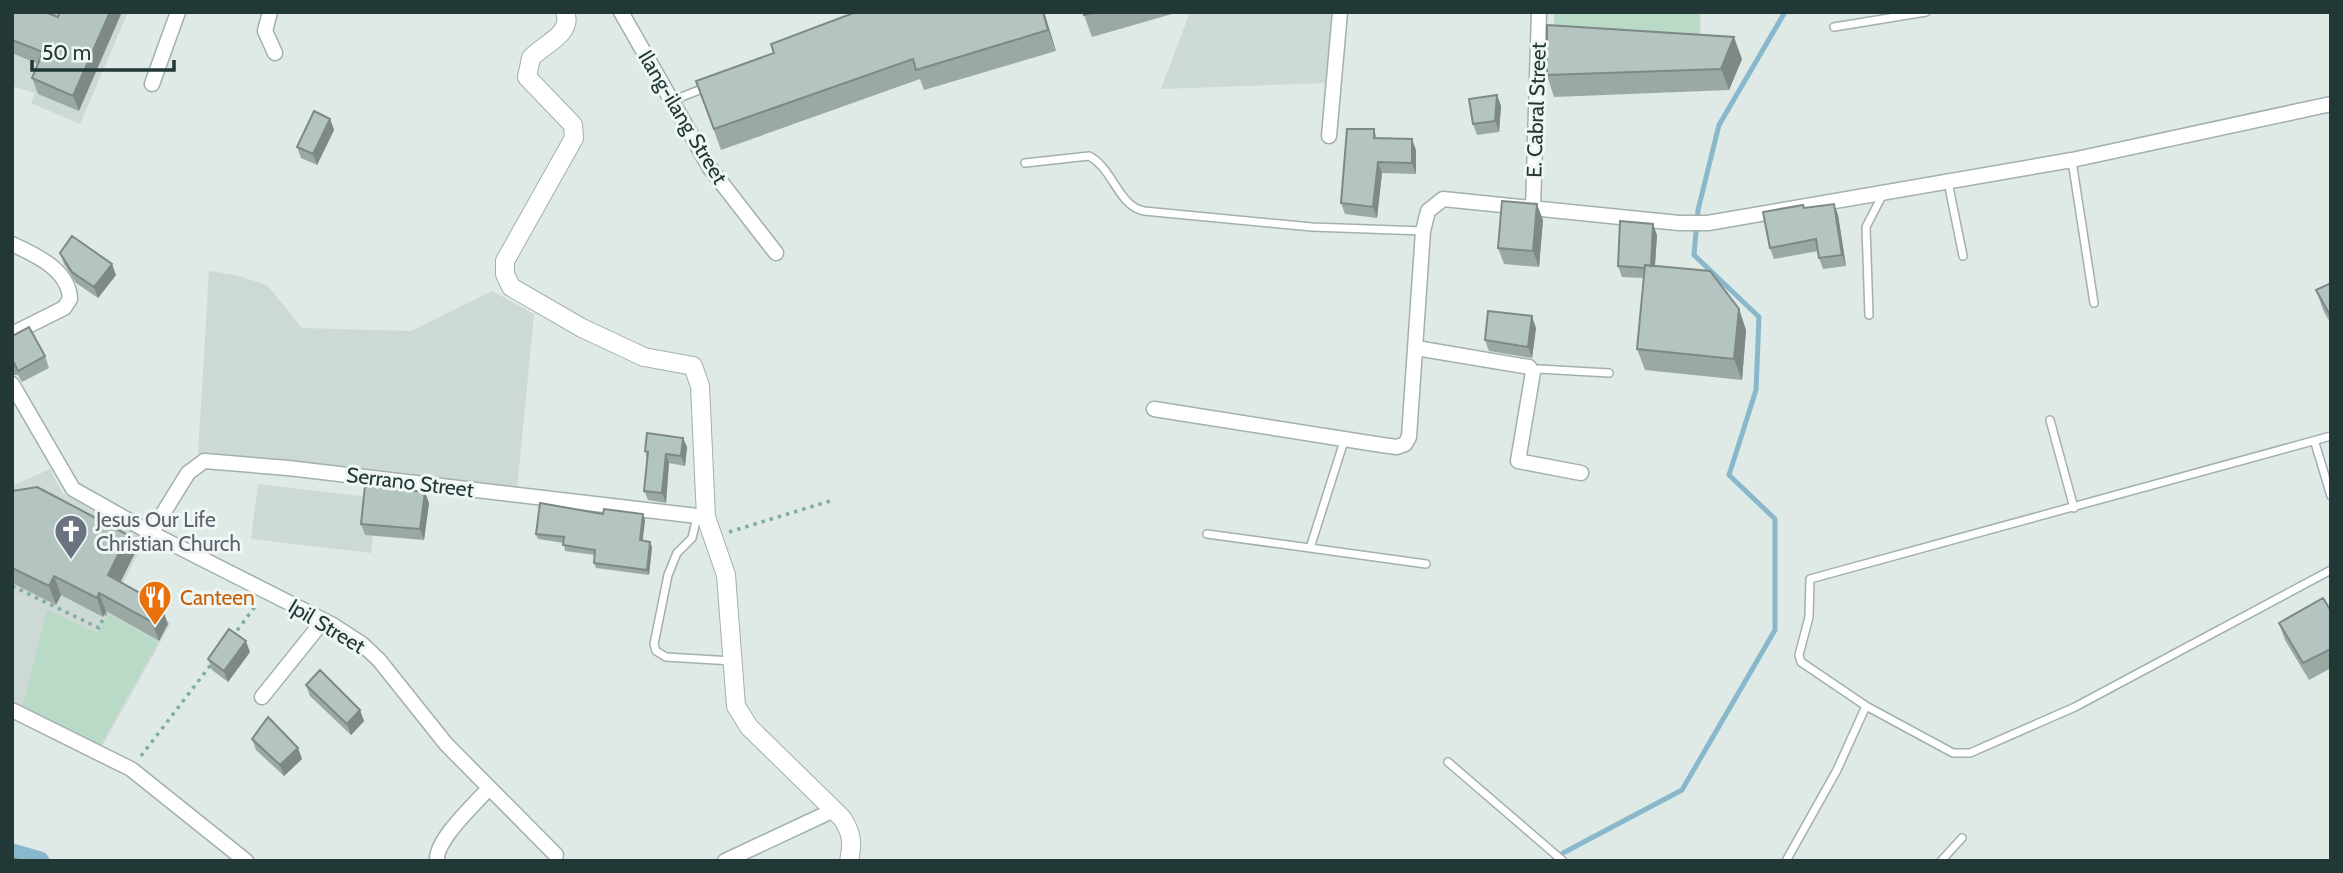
<svg xmlns="http://www.w3.org/2000/svg" width="2343" height="873" viewBox="0 0 2343 873" font-family="Cabin,sans-serif">
	<style>
		.built { fill: #cdd9d5 }
		.green { fill: #b8dac6 }
		.lines { fill: none; stroke-linecap: round; stroke-linejoin: round }
		.stream { stroke: #89b8cc; stroke-width: 5 }
		.canal { stroke: #89b8cc; stroke-width: 19 }
		.service-casing { stroke: #a2b0ae; stroke-width: 10 }
		.minor-casing { stroke: #a2b0ae; stroke-width: 17 }
		.tertiary-casing { stroke: #a2b0ae; stroke-width: 20 }
		.path { stroke: #81aca4; stroke-width: 3.5; stroke-dasharray: 3.5 5; stroke-linecap: butt }
		.service { stroke: #fff; stroke-width: 7 }
		.minor { stroke: #fff; stroke-width: 14 }
		.tertiary { stroke: #fff; stroke-width: 18 }
		.wall { fill: #9ba9a5 }
		.shaded-wall { fill: #7e8986 }
		.building { fill: #b4c4c0; stroke: #7e8986; stroke-width: 2 }
		.labels { text-anchor: middle; dominant-baseline: central; stroke-width: 6; stroke-linejoin: round; paint-order: stroke }
		.street-label { font-size: 21px; fill: #213836; stroke: #eff6f4 }
		.worship-label { font-size: 21px; fill: #5b616d; stroke: #eff6f4; text-anchor: start }
		.food-label { font-size: 21px; fill: #c56008; stroke: #eff6f4; text-anchor: start }
	</style>
	<rect width="100%" height="100%" fill="#dfe9e6"/>
	<path class="built" d="M17,12H128L80,124L31,103L35,93L12,86V22Z
		M1190,12H1331L1328,83L1161,89Z
		M209,271L236,275L267,285L302,328L411,331L492,291L534,314L517,490L198,454Z
		M50,469L63,494L146,538L118,593L171,623L101,748L12,706V486Z
		M258,484L377,498L371,553L251,539Z"/>
	<path class="green" d="M1554,12H1700L1701,56L1555,46Z
		M47,610L97,633L108,614L158,642L100,745L23,706Z"/>
	<g class="lines">
		<path class="stream" d="M1563,853L1682,790L1775,630V519L1729,475L1756,390L1759,317L1694,255L1698,210L1719,125L1785,12"/>
		<path class="canal" d="M12,853L40,861"/>
		<defs>
			<path id="service" d="M1834,27L1926,12
				M671,101L707,87
				M2072,161L2094,303
				M1025,163L1089,156C1113,168 1118,206 1144,211L1312,227L1423,231
				M1948,182L1963,256
				M1869,315L1866,227L1883,194
				M1533,372L1539,369L1609,373
				M2050,420L2074,508
				M1345,438L1310,548L1426,564
				M2315,443L2331,496
				M697,517L692,538L677,553L668,575L654,644L656,651L666,657L732,661
				M1207,534L1310,548
				M1866,706L1953,753H1970L2075,707L2331,570
				M1448,762L1563,861
				M1786,861L1837,770L1866,706L1801,662L1799,655L1809,617L1810,579L2331,436
				M1941,861L1962,838"/>
			<path id="minor" d="M270,12L265,31L275,53
				M621,12L710,168L776,253
				M152,84L178,12
				M1329,136L1340,12
				M1533,208L1539,12
				M12,244C36,255 69,270 70,299L64,308L12,334
				M1416,348L1529,367L1533,372L1518,461L1581,473
				M12,384L73,489L151,533L333,625L362,644L379,660L446,744L556,855
				M1154,409L1382,445L1397,447L1405,444L1409,437L1423,231L1428,211L1443,199L1679,223H1708L2072,160L2331,104
				M151,533L188,473L204,461L288,468L706,517
				M262,697L323,621
				M14,711L131,769L246,861
				M437,861C435,840 475,804 489,788
				M725,861L834,810"/>
			<path id="tertiary" d="M565,12C574,34 542,45 531,58L527,77L573,125L574,138L505,261V274L511,287L582,328L644,357L693,366L700,386L706,517L726,575L736,706L749,727L842,818C852,833 853,844 849,861"/>
		</defs>
		<use href="#service" class="service-casing"/>
		<use href="#minor" class="minor-casing"/>
		<use href="#tertiary" class="tertiary-casing"/>
		<path class="path" d="M729,532L830,501
			M12,586L99,628L106,612
			M232,637L257,604
			M141,756L213,662"/>
		<use href="#service" class="service"/>
		<use href="#minor" class="minor"/>
		<use href="#tertiary" class="tertiary"/>
	</g>
	<path class="wall" d="M12,12H45L79,111L38,94L32,78L38,64L12,53Z
		M856,12H1044L1056,51L924,90L920,79L721,150L696,81L774,53Z
		M1083,12H1179L1092,37Z
		M1742,59L1729,90L1554,97L1547,75Z
		M1497,95L1501,106L1499,132L1477,135L1473,124Z
		M330,119L334,130L317,165L301,158L297,147Z
		M1374,129L1377,139L1416,150V174L1382,173L1377,218L1345,214L1341,203Z
		M1834,204L1838,215L1846,266L1823,269L1819,258L1818,251L1774,259L1770,248L1804,208Z
		M1543,220L1539,267L1504,264L1498,248Z
		M1657,235L1655,266L1739,309L1746,330L1742,380L1645,370L1637,349L1644,278L1622,277L1618,266Z
		M60,253L116,275L98,298L76,283L64,264Z
		M2331,283V324L2324,312L2316,290Z
		M1536,328L1532,358L1489,351L1485,340Z
		M12,336L45,356L49,368L22,382L18,375H12Z
		M683,438L687,447L685,466L669,463L666,503L648,500L644,491L647,458L645,451Z
		M12,491L135,553L120,582L168,624L159,641L106,611L103,617L61,595L56,605L12,583Z
		M429,503L424,540L365,535L361,524Z
		M603,514H643L645,520L642,541L652,547L649,575L596,568L594,563L595,555L565,551L564,543L538,539L536,534Z
		M2331,611V668L2309,680L2285,640L2279,623Z
		M250,652L228,682L212,670L208,659Z
		M306,685L360,710L364,721L351,735L310,696Z
		M252,739L298,748L302,759L284,776L256,750Z"/>
	<path class="shaded-wall" d="M110,12H122L79,111L73,96Z
		M1043,12H1044L1056,51L1048,30Z
		M1734,37L1742,59L1729,90L1721,69Z
		M1497,95L1501,106L1499,132L1495,121Z
		M330,119L334,130L317,165L313,154Z
		M1412,139L1416,150V174L1412,163Z
		M1378,162L1382,173L1377,218L1373,207Z
		M1537,204L1543,220L1539,267L1533,251Z
		M1834,204L1838,215L1846,266L1842,255Z
		M1653,224L1657,235L1654,279L1650,268Z
		M112,264L116,275L98,298L94,287Z
		M1739,309L1746,330L1742,380L1734,359Z
		M1532,316L1536,328L1532,358L1528,347Z
		M683,438L687,447L685,466L681,456Z
		M666,454L669,463L666,503L662,493Z
		M425,492L429,503L424,540L420,529Z
		M643,514L645,520L642,546L640,540Z
		M128,535L135,553L115,593L108,575Z
		M650,542L652,547L649,575L647,570Z
		M54,576L61,595L56,605L49,586Z
		M99,593L106,611L103,617L97,598Z
		M161,605L168,624L159,641L152,622Z
		M246,641L250,652L228,682L224,671Z
		M360,710L364,721L351,735L347,724Z
		M298,748L302,759L284,776L280,765Z"/>
	<path class="building" d="M12,12H45L58,17L60,12H110L73,96L32,78L43,52L12,40Z
		M856,12H1043L1048,30L916,70L913,59L714,129L696,81L774,53L771,44Z
		M1083,12H1096L1084,15Z
		M1547,25L1734,37L1721,69L1547,75Z
		M1497,95L1495,121L1473,124L1469,99Z
		M314,111L330,119L313,154L297,147Z
		M1347,129H1374V138L1412,139V163L1378,162L1373,207L1341,203Z
		M1502,201L1537,204L1533,251L1498,248Z
		M1834,204L1842,255L1819,258L1816,239L1770,248L1763,212L1803,205L1804,208Z
		M1620,221L1653,224L1651,266L1645,265V268L1618,266Z
		M72,236L112,264L94,287L72,272L60,253Z
		M1645,265L1710,271L1739,309L1734,359L1637,349Z
		M2331,283V317L2316,290Z
		M1488,311L1532,316L1528,347L1485,340Z
		M29,327L45,356L18,371L14,363L12,364V336Z
		M647,433L683,438L681,456L666,454L662,493L644,491L648,452L645,451Z
		M365,486L425,492L420,529L361,524Z
		M37,487L128,535L108,575L161,605L152,622L99,593L97,598L54,576L49,586L12,568V491Z
		M540,503L603,514L604,509L643,514L640,540L650,542L647,570L594,563L595,550L563,545L564,537L536,534Z
		M2323,598L2331,611V649L2303,663L2279,623Z
		M229,629L246,641L224,671L208,659Z
		M320,670L360,710L347,724L306,685Z
		M268,717L298,748L280,765L252,739Z
		M12,858L24,861H12Z"/>
	<defs>
		<symbol id="church-pin" viewBox="-11 -11 22 30"><path d="M0 17L-7.5 6A9.5 9.5 0 1 1 7.5 6Z" fill="#6b7280" stroke="#eff6f4"/><path d="M-1.2-6h2.4v3.5h3.3v2.4h-3.3V6h-2.4V-.1h-3.3v-2.4h3.3Z" fill="#fff"/></symbol>
		<symbol id="restaurant-pin" viewBox="-11 -11 22 30"><path d="M0 17L-7.5 6A9.5 9.5 0 1 1 7.5 6Z" fill="#e8710a" stroke="#eff6f4"/><path d="M-5-6h1v4h1v-4h1v4h1v-4h1v5L-1.5 .5V6h-2V.5L-5-1ZM5-6V6H3V1.5H1.5Q1.5-4 5-6Z" fill="#fff"/></symbol>
	</defs>
	<g fill-rule="evenodd">
		<use href="#church-pin" x="52" y="512" width="38" height="52"/>
		<use href="#restaurant-pin" x="136" y="578" width="38" height="52"/>
	</g>
	<g class="labels">
		<g class="street-label">
			<text transform="translate(1536 110) rotate(-88)">E. Cabral Street</text>
			<text transform="translate(683 117) rotate(59)">Ilang-ilang Street</text>
			<text transform="translate(410 482) rotate(7)">Serrano Street</text>
			<text transform="translate(327 626) rotate(31)">Ipil Street</text>
		</g>
		<g class="worship-label">
			<text x="96" y="519">Jesus Our Life<tspan x="96" dy="24">Christian Church</tspan></text>
		</g>
		<g class="food-label">
			<text x="180" y="597">Canteen</text>
		</g>
	</g>
	<rect width="2343" height="873" fill="none" stroke="#213836" stroke-width="28"/>
	<path d="M32 60v10h142v-10" fill="none" stroke="#213836" stroke-width="3.5"/>
	<text x="42" y="60" font-size="21" fill="#213836" stroke="#eff6f4" stroke-width="5" paint-order="stroke">50 m</text>
</svg>
